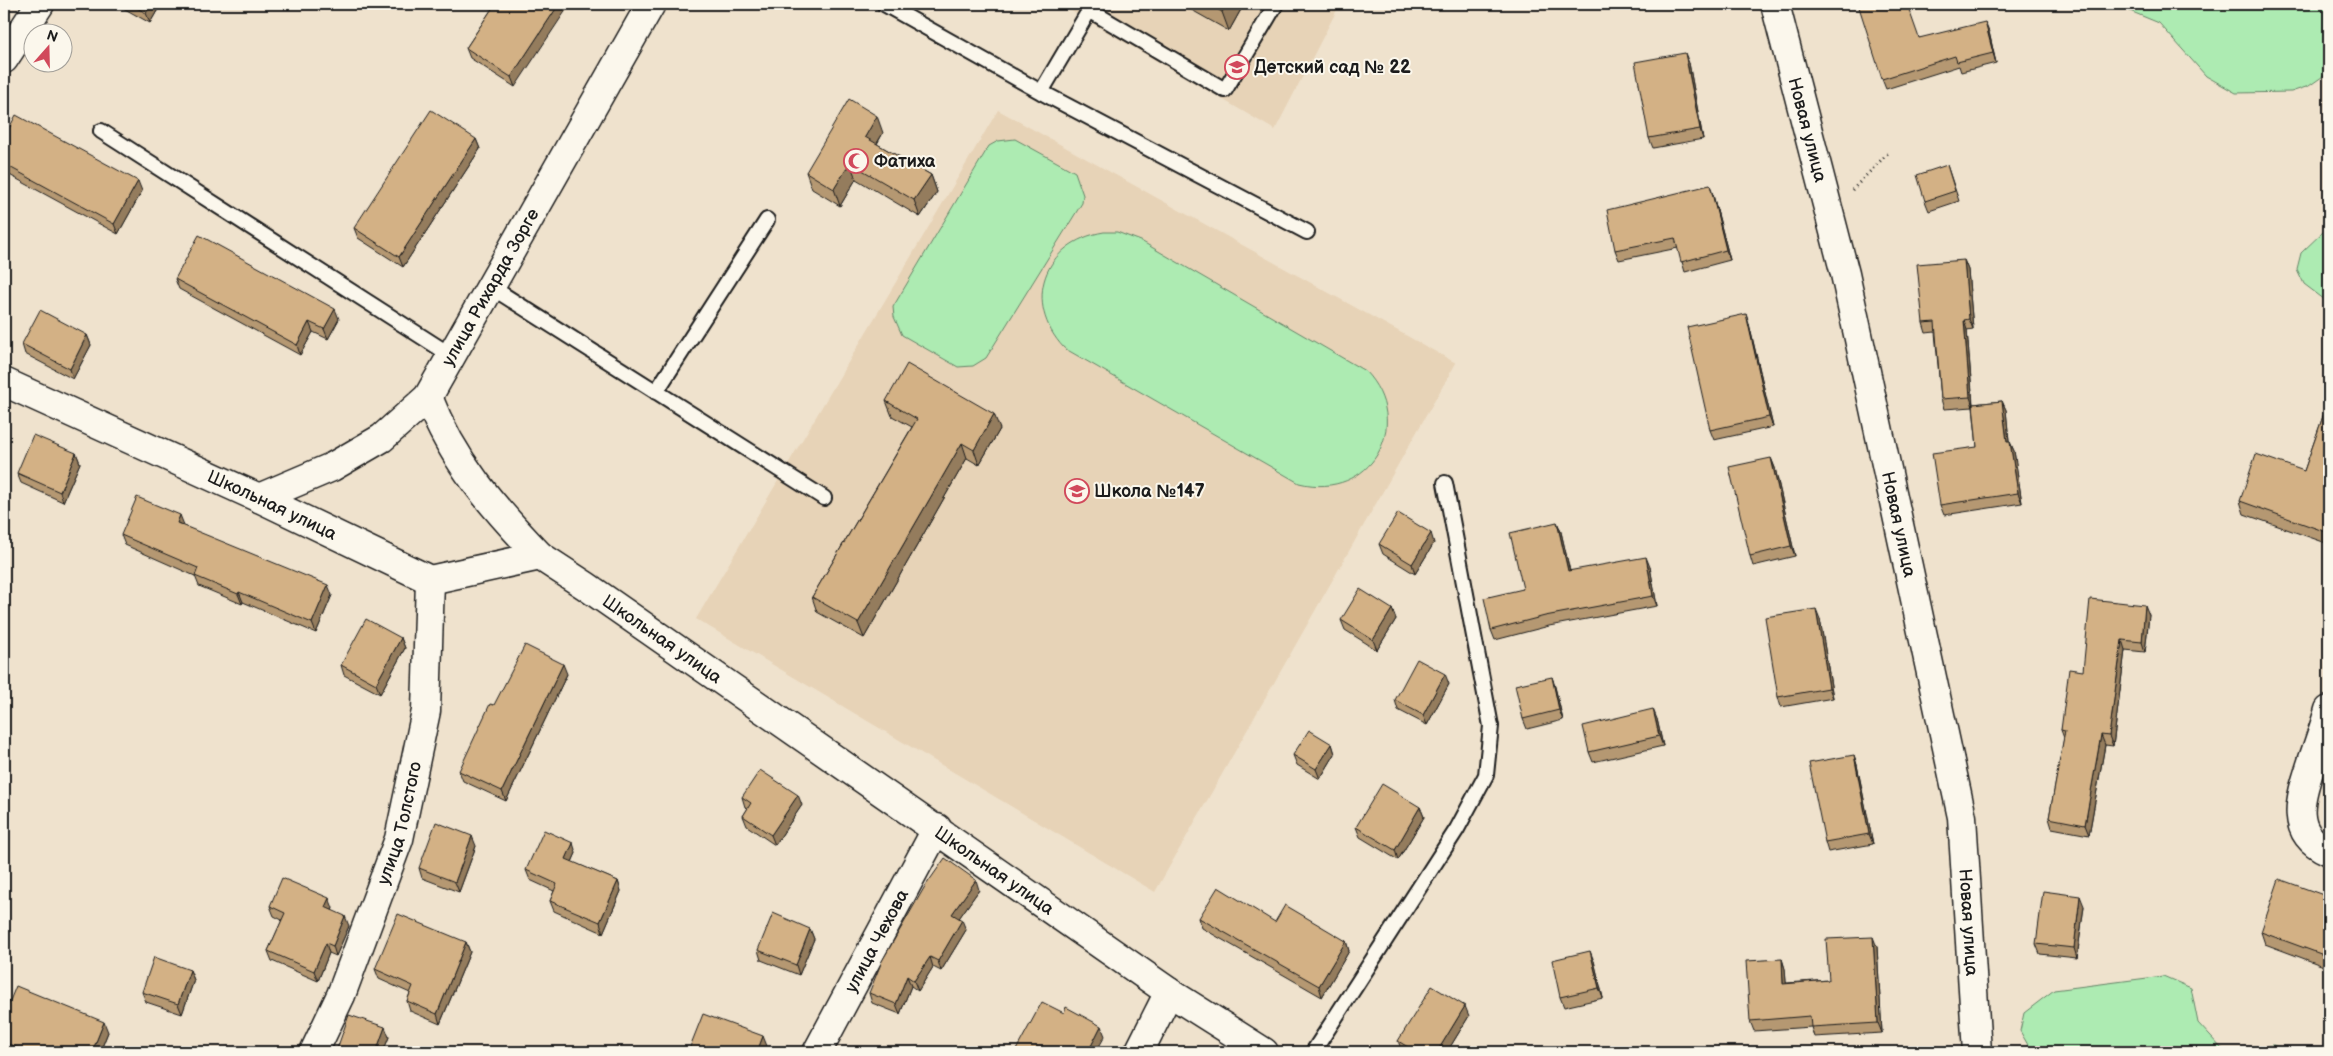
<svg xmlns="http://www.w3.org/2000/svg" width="2333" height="1056" viewBox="0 0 2333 1056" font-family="'Balsamiq Sans',sans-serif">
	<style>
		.built { fill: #e7d3b7 }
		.green { fill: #adebb2; stroke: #648467 }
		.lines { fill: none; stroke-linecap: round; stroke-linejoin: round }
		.service-casing { stroke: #1c1c1c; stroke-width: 18 }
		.minor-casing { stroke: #1c1c1c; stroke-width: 31 }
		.path { stroke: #1c1c1c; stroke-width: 3; stroke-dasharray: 1 4; stroke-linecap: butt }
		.service { stroke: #fbf7ec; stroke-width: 14 }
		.minor { stroke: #fbf7ec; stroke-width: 28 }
		.wall { fill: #b59872; stroke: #1c1c1c }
		.shaded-wall { fill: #947c5d; stroke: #1c1c1c }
		.building { fill: #d3b185; stroke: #1c1c1c }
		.labels { text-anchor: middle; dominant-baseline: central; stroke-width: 4; stroke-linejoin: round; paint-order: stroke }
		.poi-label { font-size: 18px; font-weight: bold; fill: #1c1c1c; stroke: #fbf7ec; text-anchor: start }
		.street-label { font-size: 18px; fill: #1c1c1c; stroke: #fbf7ec }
	</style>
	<rect width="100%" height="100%" fill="#efe2cd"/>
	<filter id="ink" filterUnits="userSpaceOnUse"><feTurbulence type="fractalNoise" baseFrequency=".02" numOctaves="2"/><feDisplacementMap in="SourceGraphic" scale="10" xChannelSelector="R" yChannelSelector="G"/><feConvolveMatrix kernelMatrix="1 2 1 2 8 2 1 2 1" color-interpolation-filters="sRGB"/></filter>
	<g filter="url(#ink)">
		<path class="built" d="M1059,4H1340L1275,130Z
			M998,110L1456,363L1155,892L696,619Z"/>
		<path class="green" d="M2113,4H2329V72L2309,86L2291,92L2236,93L2206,76L2159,23Z
			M1015,139L1075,172L1083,195L1082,203L986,358L973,366L958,367L902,335L894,317L893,307L989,146L998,141Z
			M2325,230H2329V303L2304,284L2297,269L2301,253Z
			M1104,232H1117L1141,241L1365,371C1415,424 1371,501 1299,483L1064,348C1022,303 1043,242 1104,232Z
			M2163,976L2191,988L2198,1023L2222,1049L2238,1052L2273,1045L2290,1052H2032L2020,1031L2024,1013L2054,990Z"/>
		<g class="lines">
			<defs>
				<path id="service" d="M884,4L1041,92L1307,232
					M1089,10L1225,90L1276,4
					M1041,92L1093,4
					M101,131L452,356
					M491,287L824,498
					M656,392L767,220
					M1313,1052L1457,829L1486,775L1491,726L1445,483"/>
				<g id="minor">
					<path id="s1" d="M1775,4L1845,274L1962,817L1977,1052"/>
					<path d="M4,59L40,4"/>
					<path id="s2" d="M4,382L259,498L430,580L540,556L586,586L1169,992L1264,1052"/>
					<path d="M428,397C453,462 493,507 540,556"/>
					<path id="s3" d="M259,498L332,467L382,438L428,397L651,4"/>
					<path d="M2329,710C2324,728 2318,745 2312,762C2301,796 2287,833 2329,851"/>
					<path id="s4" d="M314,1052L341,995L399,839L426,711L430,580"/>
					<path id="s5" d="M817,1052L937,828"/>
					<path d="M1139,1052L1169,992"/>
				</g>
			</defs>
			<use href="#service" class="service-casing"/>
			<use href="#minor" class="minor-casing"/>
			<path class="path" d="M1852,190L1889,152"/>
			<use href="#service" class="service"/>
			<use href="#minor" class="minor"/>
		</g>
		<path class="wall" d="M116,4H161L150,23Z
			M495,4L515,87L470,58L466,48Z
			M1181,4H1244L1229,31Z
			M1989,32L1996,63L1961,72L1959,66L1886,89L1882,79L1919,38Z
			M1689,63L1703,139L1653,148L1649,138Z
			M883,133L877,144L931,175L937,192L920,217L856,179L840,206L812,189L806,172Z
			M4,138L142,191L118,234L4,172Z
			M476,139L480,149L403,267L358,238L354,228Z
			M1947,165L1959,201L1929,211L1925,201Z
			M1713,195L1730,260L1685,272L1678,248L1619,260L1615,250Z
			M1964,260L1968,270L1973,329L1967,330L1973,404L2002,401L2006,410L2009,442H2010L2014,451L2022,503L1944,515L1940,505L1977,447L1973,407L1944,409L1941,399L1935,332L1926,333L1923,323Z
			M175,279L339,319L328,339L313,332L300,355L179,289Z
			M1749,324L1773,427L1714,440L1710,430Z
			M87,335L91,345L73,379L25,354L22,344Z
			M2329,399V544L2244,514L2240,501L2304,471Z
			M886,401L1000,429L979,465L967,458L864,638L817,612L812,597L912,427L892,416Z
			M76,453L80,463L63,502L21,483L17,473Z
			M1771,458L1775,468L1795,556L1753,566L1750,556Z
			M1557,522L1561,532L1570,571L1650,567L1657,606L1549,626L1495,640L1491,630L1523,589Z
			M184,526L332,595L316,633L243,602L242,604L199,586L195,576L125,545L121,535Z
			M1434,543L1415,574L1383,554L1379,544Z
			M1392,609L1396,619L1377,650L1345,630L1341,620Z
			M2149,615L2145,652L2125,650L2113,746L2105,745L2089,835L2052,828L2049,818L2064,738L2061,730L2083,671Z
			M1820,619L1833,698L1781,707L1778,697Z
			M401,638L405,648L380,694L344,675L341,665Z
			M567,674L506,801L463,781L459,771Z
			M1552,677L1555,687L1563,720L1527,729L1523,719Z
			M1449,684L1427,725L1398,710L1395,700Z
			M1657,719L1663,746L1593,762L1589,752Z
			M1332,744L1335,754L1320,779L1297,765L1293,755Z
			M1854,755L1857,765L1873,844L1828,852L1825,842Z
			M742,797L802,805L775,845L747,826L743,816L748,808L745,807Z
			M1420,807L1424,817L1398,860L1360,837L1356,827Z
			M476,846L459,892L422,878L419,868Z
			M576,853L572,862L618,881L621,891L603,933L554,911L550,901L554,891L530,880L526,870Z
			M979,890L959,918L966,930L941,971L933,967L918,991L911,986L900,1014L872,1003L869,993Z
			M2329,897V968L2265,944L2261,932Z
			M270,906L333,908L332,910L349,926L336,956L329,953L318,981L272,961L268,951L282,920L274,916Z
			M2084,906L2077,958L2040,954L2036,944Z
			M1199,918L1275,922L1346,941L1349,951L1322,997L1202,928Z
			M810,929L814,939L799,975L761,960L758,950Z
			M466,942L470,952L440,1024L410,1011L407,1001L410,993L379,979L375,969Z
			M1877,947L1882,1033L1814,1037L1811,1027L1754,1031L1750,1021L1782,959L1785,969L1786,983L1829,980Z
			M1594,961L1603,998L1564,1007L1560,997Z
			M190,970L194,980L182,1014L146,1002L142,992Z
			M4,1015L108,1032L100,1052H7L4,1051Z
			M1469,1016L1447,1052H1403L1402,1051L1398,1041Z
			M389,1037L383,1052H339L337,1049Z"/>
		<path class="shaded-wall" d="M152,4H161L150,23L146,13Z
			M559,4H570L515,87L511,77Z
			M1227,4H1244L1229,31L1222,12Z
			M1985,22L1989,32L1996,63L1993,53Z
			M1685,53L1689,63L1703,139L1700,129Z
			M877,116L883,133L871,153L865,137Z
			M476,139L480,149L403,267L399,257Z
			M850,163L856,179L840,206L834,189Z
			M931,175L937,192L920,217L914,200Z
			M138,181L142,191L118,234L114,224Z
			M1710,185L1713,195L1730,260L1726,250Z
			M1964,260L1968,270L1973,329L1969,319Z
			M335,309L339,319L328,339L324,329Z
			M1746,314L1749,324L1773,427L1769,417Z
			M1964,320L1967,330L1973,407L1970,397Z
			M309,322L313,332L300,355L297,345Z
			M87,335L91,345L73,379L70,369Z
			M2002,401L2006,410L2010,452L2007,442Z
			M994,414L1000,429L979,465L974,450Z
			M2010,442L2014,451L2022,503L2018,493Z
			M962,443L967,458L864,638L858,623Z
			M76,453L80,463L63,502L60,492Z
			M1771,458L1775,468L1795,556L1791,546Z
			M180,515L184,525L177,523Z
			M1557,522L1561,532L1572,581L1568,571Z
			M1431,533L1434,543L1415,574L1412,564Z
			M1646,557L1650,567L1657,606L1653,596Z
			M328,585L332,595L316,633L312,623Z
			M239,592L243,602L242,604L238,594Z
			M2145,605L2149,615L2145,652L2142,642Z
			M1392,609L1396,619L1377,650L1373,640Z
			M1816,609L1820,619L1833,698L1829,688Z
			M401,638L405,648L380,694L376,684Z
			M2122,640L2125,650L2113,746L2109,736Z
			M563,664L567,674L506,801L502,791Z
			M1445,674L1449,684L1427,725L1423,715Z
			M1552,677L1555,687L1563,720L1559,710Z
			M1653,709L1657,719L1663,746L1659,736Z
			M2101,735L2105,745L2089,835L2085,825Z
			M1332,744L1335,754L1320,779L1316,769Z
			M1854,755L1857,765L1873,844L1869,834Z
			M798,795L802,805L775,845L771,835Z
			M1420,807L1424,817L1398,860L1395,850Z
			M472,836L476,846L459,892L455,882Z
			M573,843L576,853L569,869L566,859Z
			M976,880L979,890L955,924L952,914Z
			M618,881L621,891L603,933L600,922Z
			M2080,896L2084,906L2077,958L2074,948Z
			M329,898L333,908L329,918L325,907Z
			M345,916L349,926L336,956L333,946Z
			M962,920L966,930L941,971L938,961Z
			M810,929L814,939L799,975L796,965Z
			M1873,937L1877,947L1882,1033L1878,1023Z
			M1346,941L1349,951L1322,997L1319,986Z
			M466,942L470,952L440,1024L437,1014Z
			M326,943L329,953L318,981L314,971Z
			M1590,951L1594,961L1603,998L1599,988Z
			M930,957L933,967L918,991L914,981Z
			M1782,959L1785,969L1787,994L1783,984Z
			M190,970L194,980L182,1014L178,1004Z
			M907,976L911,986L900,1014L896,1004Z
			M1465,1006L1469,1016L1447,1052H1437Z
			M104,1022L108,1032L100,1052H92Z
			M1101,1026L1105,1036L1096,1052H1088Z
			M385,1027L389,1037L383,1052H376Z
			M763,1036L767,1046L764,1052H757Z"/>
		<path class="building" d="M130,4H152L146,13Z
			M495,4H559L511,77L466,48Z
			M1208,4H1227L1222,12Z
			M1858,4H1907L1919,38L1985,22L1993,53L1957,62L1955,56L1882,79Z
			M1685,53L1700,129L1649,138L1635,62Z
			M849,99L877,116L865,137L931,175L914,200L850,163L834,189L806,172Z
			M431,110L476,139L399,257L354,228Z
			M16,115L138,181L114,224L4,164V138Z
			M1947,165L1955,191L1925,201L1917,175Z
			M1710,185L1726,250L1681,262L1675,238L1615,250L1607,210Z
			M199,235L335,309L324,329L309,322L297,345L175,279Z
			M1964,260L1969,319L1964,320L1970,397L1941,399L1935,322L1923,323L1917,264Z
			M40,310L87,335L70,369L22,344Z
			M1746,314L1769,417L1710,430L1687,327Z
			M907,364L994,414L974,450L962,443L858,623L812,597L917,419L886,401Z
			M2329,399V533L2240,501L2256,454L2304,471Z
			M2002,401L2007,442H2010L2018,493L1940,505L1932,453L1977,447L1973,404Z
			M33,435L76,453L60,492L17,473Z
			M1771,458L1791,546L1750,556L1729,467Z
			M137,497L180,515L177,523L328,585L312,623L239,592L238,594L195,576L198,568L121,535Z
			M1398,513L1431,533L1412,564L1379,544Z
			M1557,522L1568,571L1646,557L1653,596L1545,616L1491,630L1484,598L1523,589L1510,533Z
			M1360,589L1392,609L1373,640L1341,620Z
			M2090,599L2145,605L2142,642L2122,640L2109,736L2101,735L2085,825L2049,818L2065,731L2061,730L2069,669L2083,671Z
			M1816,609L1829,688L1778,697L1765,617Z
			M366,619L401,638L376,684L341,665Z
			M525,645L563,664L502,791L459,771L490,704L494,705Z
			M1417,659L1445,674L1423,715L1395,700Z
			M1552,677L1559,710L1523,719L1515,685Z
			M1653,709L1659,736L1589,752L1583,726Z
			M1309,730L1332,744L1316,769L1293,755Z
			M1854,755L1869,834L1825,842L1809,763Z
			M760,770L798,795L771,835L743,816L751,803L742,797Z
			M1382,784L1420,807L1395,850L1356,827Z
			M436,822L472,836L455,882L419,868Z
			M544,830L573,843L566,859L618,881L600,922L550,901L557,884L526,870Z
			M945,858L976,880L952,914L962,920L938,961L930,957L914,981L907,976L896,1004L869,993L882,961L924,888Z
			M282,878L329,898L325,907L345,916L333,946L326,943L314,971L268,951L285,913L270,906Z
			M2279,879L2329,897V957L2261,932Z
			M1218,887L1275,922L1285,905L1346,941L1319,986L1199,918Z
			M2043,891L2080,896L2074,948L2036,944Z
			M773,913L810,929L796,965L758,950Z
			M398,914L466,942L437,1014L407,1001L413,986L375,969Z
			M1873,937L1878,1023L1811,1027L1810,1016L1750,1021L1746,961L1782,959L1783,984L1829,980L1826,939Z
			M1590,951L1599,988L1560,997L1552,960Z
			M154,957L190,970L178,1004L142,992Z
			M16,986L104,1022L92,1052H28L4,1042V1015Z
			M1432,986L1465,1006L1437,1052H1416L1398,1041Z
			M1042,1002L1064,1013L1066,1007L1101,1026L1088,1052H1015Z
			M703,1014L763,1036L757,1052H688Z
			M349,1015L385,1027L376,1052H347L337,1049Z"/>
	</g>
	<defs>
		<symbol id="school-ring" viewBox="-11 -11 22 22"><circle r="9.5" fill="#fbf7ec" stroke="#d1495b" stroke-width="1.5"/><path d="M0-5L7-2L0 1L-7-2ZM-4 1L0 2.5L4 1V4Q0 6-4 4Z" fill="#d1495b"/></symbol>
		<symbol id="mosque-ring" viewBox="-11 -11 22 22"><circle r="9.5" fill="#fbf7ec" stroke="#d1495b" stroke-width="1.5"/><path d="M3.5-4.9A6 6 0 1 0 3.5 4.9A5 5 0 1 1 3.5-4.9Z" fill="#d1495b"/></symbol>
	</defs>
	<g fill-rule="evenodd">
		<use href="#school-ring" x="1223" y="53" width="28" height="28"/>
		<use href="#mosque-ring" x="842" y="147" width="28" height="28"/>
		<use href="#school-ring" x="1063" y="477" width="28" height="28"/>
	</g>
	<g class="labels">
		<g class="poi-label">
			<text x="1254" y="67">Детский сад № 22</text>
			<text x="874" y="161">Фатиха</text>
			<text x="1094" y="491">Школа №147</text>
		</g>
		<g class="street-label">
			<text stroke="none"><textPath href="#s1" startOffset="130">Новая улица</textPath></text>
			<text stroke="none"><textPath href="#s3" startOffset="325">улица Рихарда Зорге</textPath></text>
			<text stroke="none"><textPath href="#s2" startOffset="295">Школьная улица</textPath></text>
			<text stroke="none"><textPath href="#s1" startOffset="535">Новая улица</textPath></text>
			<text stroke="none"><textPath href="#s2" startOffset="730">Школьная улица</textPath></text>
			<text stroke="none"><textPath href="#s4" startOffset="245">улица Толстого</textPath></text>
			<text stroke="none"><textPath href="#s2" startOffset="1135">Школьная улица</textPath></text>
			<text stroke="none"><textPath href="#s1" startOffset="940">Новая улица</textPath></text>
			<text stroke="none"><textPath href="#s5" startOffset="126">улица Чехова</textPath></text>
		</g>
	</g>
	<rect width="2333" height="1056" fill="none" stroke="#fbf7ec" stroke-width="20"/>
	<rect x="10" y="10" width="2313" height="1036" fill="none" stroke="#1c1c1c" stroke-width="2" filter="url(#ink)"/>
	<g transform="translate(48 48) rotate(20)"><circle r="24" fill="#fbf7ec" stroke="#a29f99"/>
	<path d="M0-4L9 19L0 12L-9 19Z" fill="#d1495b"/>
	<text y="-8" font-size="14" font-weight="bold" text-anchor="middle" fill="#1c1c1c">N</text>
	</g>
</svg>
